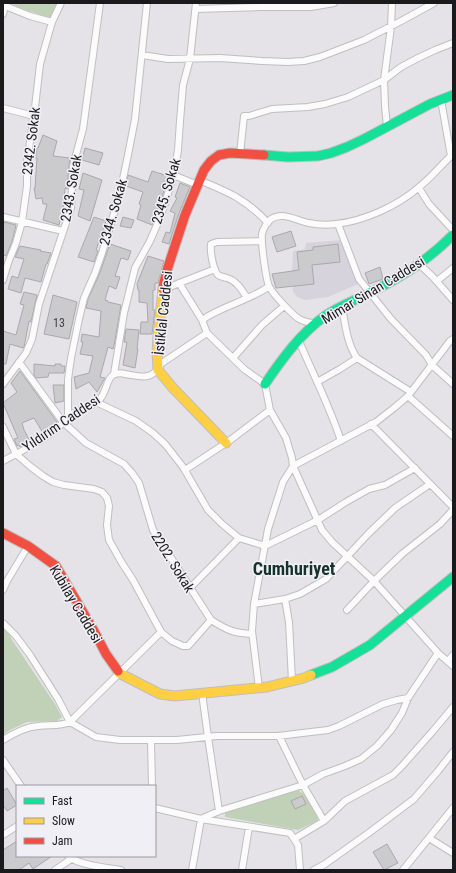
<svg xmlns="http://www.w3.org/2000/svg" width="456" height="873" viewBox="0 0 456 873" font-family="'Roboto Condensed',sans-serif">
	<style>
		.built { fill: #d6d3dc }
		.green { fill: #c0d1b7 }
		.building { fill: #cbcacd; stroke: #aaa8ab }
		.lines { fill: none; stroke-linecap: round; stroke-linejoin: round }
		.street-casing { stroke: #c0bec1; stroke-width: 8 }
		.fast-casing { stroke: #c0bec1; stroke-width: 11 }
		.slow-casing { stroke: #c0bec1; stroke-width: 11 }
		.jam-casing { stroke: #c0bec1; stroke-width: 11 }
		.street { stroke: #fbfbfb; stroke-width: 6 }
		.fast { stroke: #16e098; stroke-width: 9 }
		.slow { stroke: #ffcf43; stroke-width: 9 }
		.jam { stroke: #f24e42; stroke-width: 9 }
		.labels { text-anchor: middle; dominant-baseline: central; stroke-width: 3; stroke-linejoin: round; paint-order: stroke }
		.number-label { font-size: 12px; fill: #464548 }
		.street-label { font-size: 14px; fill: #1a191c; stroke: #f1eff6 }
		.district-label { font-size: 18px; font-weight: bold; fill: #15332a; stroke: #f1eff6 }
	</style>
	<rect width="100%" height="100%" fill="#e5e3e7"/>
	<path class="built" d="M342,240L358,284L328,297L305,300L297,297L293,292L292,276L293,251L305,249L306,243Z"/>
	<path class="green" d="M10,3H57L50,18L23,9Z
		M3,629L8,632L12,640L55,704L62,717L57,721L27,722L10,730L3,735Z
		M298,790L304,794L318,818L317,821L298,830L225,817V812Z"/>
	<path class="building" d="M43,135L57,141L53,156L70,158L69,166L67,189L65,188L63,209L59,225L43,220L47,204H43L42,198L36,199L34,188H35L37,158H35L37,148H38Z
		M85,148L103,153L99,165L82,160Z
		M152,171L168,176L163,189L164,190L162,198L156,213L157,214L152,225L137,219L141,205L139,204L143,192L126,186L128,175L148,182Z
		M83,173L102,180L90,221L78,216L84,190L79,189Z
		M180,183L190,187L179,213L169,244L162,242L166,232L170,233L175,213L170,211L177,198L175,197Z
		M94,217L106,221L96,250L98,251L94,262L78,257Z
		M123,217L134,220L131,228L120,226Z
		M4,222L16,225L12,242L6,256L3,255V227Z
		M291,231L296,246L277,252L272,237Z
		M110,244L131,251L128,260L121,258L115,276L120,277L116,289L109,286L105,300L108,301V302L121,305L114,346L113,349L108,347L100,377L105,378L97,392L89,382L76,389L74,377L89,373L93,356L80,354L83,342H81L82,334L99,337L101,311L86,308L88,299L99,275Z
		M338,244L340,262L312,265L314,284L276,288L272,274L299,270L297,252L313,250V247Z
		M20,246L41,250L40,251L51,253L47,264H46L41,282L25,278L21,293L8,289L12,276L18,278L24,259L15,257Z
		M148,256L164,261L158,283H155V290H153V310H155L152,334H140L141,322H148L147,303L139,302V290H138L137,284Z
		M380,267L383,279L369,284L365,273Z
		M24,292L37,295L31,322L29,321L24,347L23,348L10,344L6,364H3V331L16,335L24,305L20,304Z
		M53,295L77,302L69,339L44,334Z
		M126,329L139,330L137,349H138L135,368L123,365L127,342H124Z
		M34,364L55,366V364H61V366H65L64,373H49L48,377L36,378L34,375Z
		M20,371L57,422L43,433L34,418L22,423L24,430L30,441L20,447L19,445L17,446L14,439L18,438L3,403L17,392L11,383Z
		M53,385H64V401L55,403Z
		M7,788L17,805L7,811L3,805V791Z
		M302,796L306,804L295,809L291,801Z
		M17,841V856H52L33,869L29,863L19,870H3V850Z
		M387,844L398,863L384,870L373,852Z"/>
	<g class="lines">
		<defs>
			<path id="street" d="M3,5L30,16L52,22
				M196,9L260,7H311L334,3
				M3,14L5,6
				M142,55L168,59L220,58L262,61L288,62L304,61L320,57L364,40L403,20L434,3
				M441,100L451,156
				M3,108L34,116
				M387,127L385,106L384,80L391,27L392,3
				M240,154L244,116H249L272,109L308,107L325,104L348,97L384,80L401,67L418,58L435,50L453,43
				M173,175L198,185
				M199,180C228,192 246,199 268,223
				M419,188L429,204L453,230
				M3,217L63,231
				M338,224L359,279L391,319L426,355L432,365L453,384
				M419,264L432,276L453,300
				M3,280L8,263L16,243L22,222L27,186V161L34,116L40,64L52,22L61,3
				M437,281L453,268
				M179,283L202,320L207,333L244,369L265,384L270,410L286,438L292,458L293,466L322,530L332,542L374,581L438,653L453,666
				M163,290L177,284L215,269
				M247,298C242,290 237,281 227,278C224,277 221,277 218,275C213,270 210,251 211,244L217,242L262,241
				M342,307C345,323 347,344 357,358L411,392
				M202,320C222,306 248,301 268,287
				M316,324C311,323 306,322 301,320C295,318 274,295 270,288C266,283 261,242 262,234C263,229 267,222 271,219C283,211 297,221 309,223C318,225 327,225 336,224C364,221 397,206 418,188C431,178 441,165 453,154
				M299,341C313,374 330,407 341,441
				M233,358L262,325L284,306
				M19,362L63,422L86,443L124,464L132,473L139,483L153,530L211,620C227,630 233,633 252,634
				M114,374L124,313L135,268L150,241L160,218L166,200L175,169L178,150L180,121L183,85L190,59L196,3
				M317,382L340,369L357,358
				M3,384L26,353L32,339L39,304L71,208L73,166L83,129L100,3
				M408,396L453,436
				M96,402L136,421L153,433L165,444L183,467L208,510L222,524L239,538L265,546L318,520L346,502L369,489L385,485L415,468
				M68,417V379L71,358L79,319L84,298L95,273L102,253L120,193L128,155L135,119L147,3
				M371,424L453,507
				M3,427L16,454L31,467L43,476L53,482L64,485L94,489L102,492L107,498L109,506L107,525L109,540L122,563L133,580L161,632L172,641L183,646H188L211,620
				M3,461C22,451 42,441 58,428C62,424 64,419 68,416C78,409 92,408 100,399C106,393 107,378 113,375C117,373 121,373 125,374C144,377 151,381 162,363L207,333
				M185,470L229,441L270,410
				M190,588L239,538
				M3,590L7,581L28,546
				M285,599L289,622L292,681
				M254,604L285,599L300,594L326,579L369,533L395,508L430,484
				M347,610L374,581L402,554L440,524L453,510
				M3,623L16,636L30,655L58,699L70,722L96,737L120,740H177L217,736H279L294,734L328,730L339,726L383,704L397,700L408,698
				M448,661L453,655
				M259,688L252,631L254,604L268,529L283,482L293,466L376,422L394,408L408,396L450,341L453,339
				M202,693L208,737L219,811
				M279,736L303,785L324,821
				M3,740C14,733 25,727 38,726C50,724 58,727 70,722L161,632
				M151,740L152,786
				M3,760L21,786
				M155,808L201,819L290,833L298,845L300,870
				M201,819L219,811L303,785L323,774L345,766L361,759L377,746L391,730L402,713L408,698L438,653
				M3,835L17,826
				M429,838L453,853
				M294,839L324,821L345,801L393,775L402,766L433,731L453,707
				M68,856C78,865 107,868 121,870
				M55,870L71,859
				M192,870L201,819
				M242,870L249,827
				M314,870L325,864L370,832L414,799L438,771L453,752
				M403,870L453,808"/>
			<path id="fast" d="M264,155L288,157L318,156L331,153L347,147L364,139L430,104L453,95
				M265,384C282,359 300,334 325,316C342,304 362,298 379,288C407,274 431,257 453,235
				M311,675L332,667L370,645L453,577"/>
			<path id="slow" d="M163,289L158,336L157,352L158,370L173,388L226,443
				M118,671L119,673L160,694L175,696L267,687L304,678L311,675"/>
			<path id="jam" d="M163,289L164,282L168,267L185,215L204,170L211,161L219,155L230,153L264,155
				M3,533L28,546L56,566L94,631L106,654L118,671"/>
		</defs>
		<use href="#street" class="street-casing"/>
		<use href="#fast" class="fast-casing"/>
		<use href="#slow" class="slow-casing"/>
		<use href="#jam" class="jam-casing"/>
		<use href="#street" class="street"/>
		<use href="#fast" class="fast"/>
		<use href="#slow" class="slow"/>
		<use href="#jam" class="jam"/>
	</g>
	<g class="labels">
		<g class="number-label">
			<text x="59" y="323">13</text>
		</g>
		<g class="street-label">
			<text transform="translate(31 141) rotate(-83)">2342. Sokak</text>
			<text transform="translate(71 188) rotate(-80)">2343. Sokak</text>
			<text transform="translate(166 191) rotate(-73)">2345. Sokak</text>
			<text transform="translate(113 212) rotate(-74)">2344. Sokak</text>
			<text transform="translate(373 290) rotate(-31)">Mimar Sinan Caddesi</text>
			<text transform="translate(163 313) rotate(-84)">İstiklal Caddesi</text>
			<text transform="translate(61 423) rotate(-34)">Yıldırım Caddesi</text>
			<text transform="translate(173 562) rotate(58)">2202. Sokak</text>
			<text transform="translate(76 604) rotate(59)">Kubilay Caddesi</text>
		</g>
		<g class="district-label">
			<text x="294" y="568">Cumhuriyet</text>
		</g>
	</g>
	<rect width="456" height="873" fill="none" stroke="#1a191c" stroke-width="8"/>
	<rect x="16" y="785" width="140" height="72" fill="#f1eff6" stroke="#9b999f"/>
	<rect x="24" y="798" width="20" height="6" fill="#16e098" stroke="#9b999f"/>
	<text x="52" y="805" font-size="12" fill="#1a191c">Fast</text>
	<rect x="24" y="818" width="20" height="6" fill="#ffcf43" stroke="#9b999f"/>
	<text x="52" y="825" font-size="12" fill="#1a191c">Slow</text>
	<rect x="24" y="838" width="20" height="6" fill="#f24e42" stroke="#9b999f"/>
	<text x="52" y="845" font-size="12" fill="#1a191c">Jam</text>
</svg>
